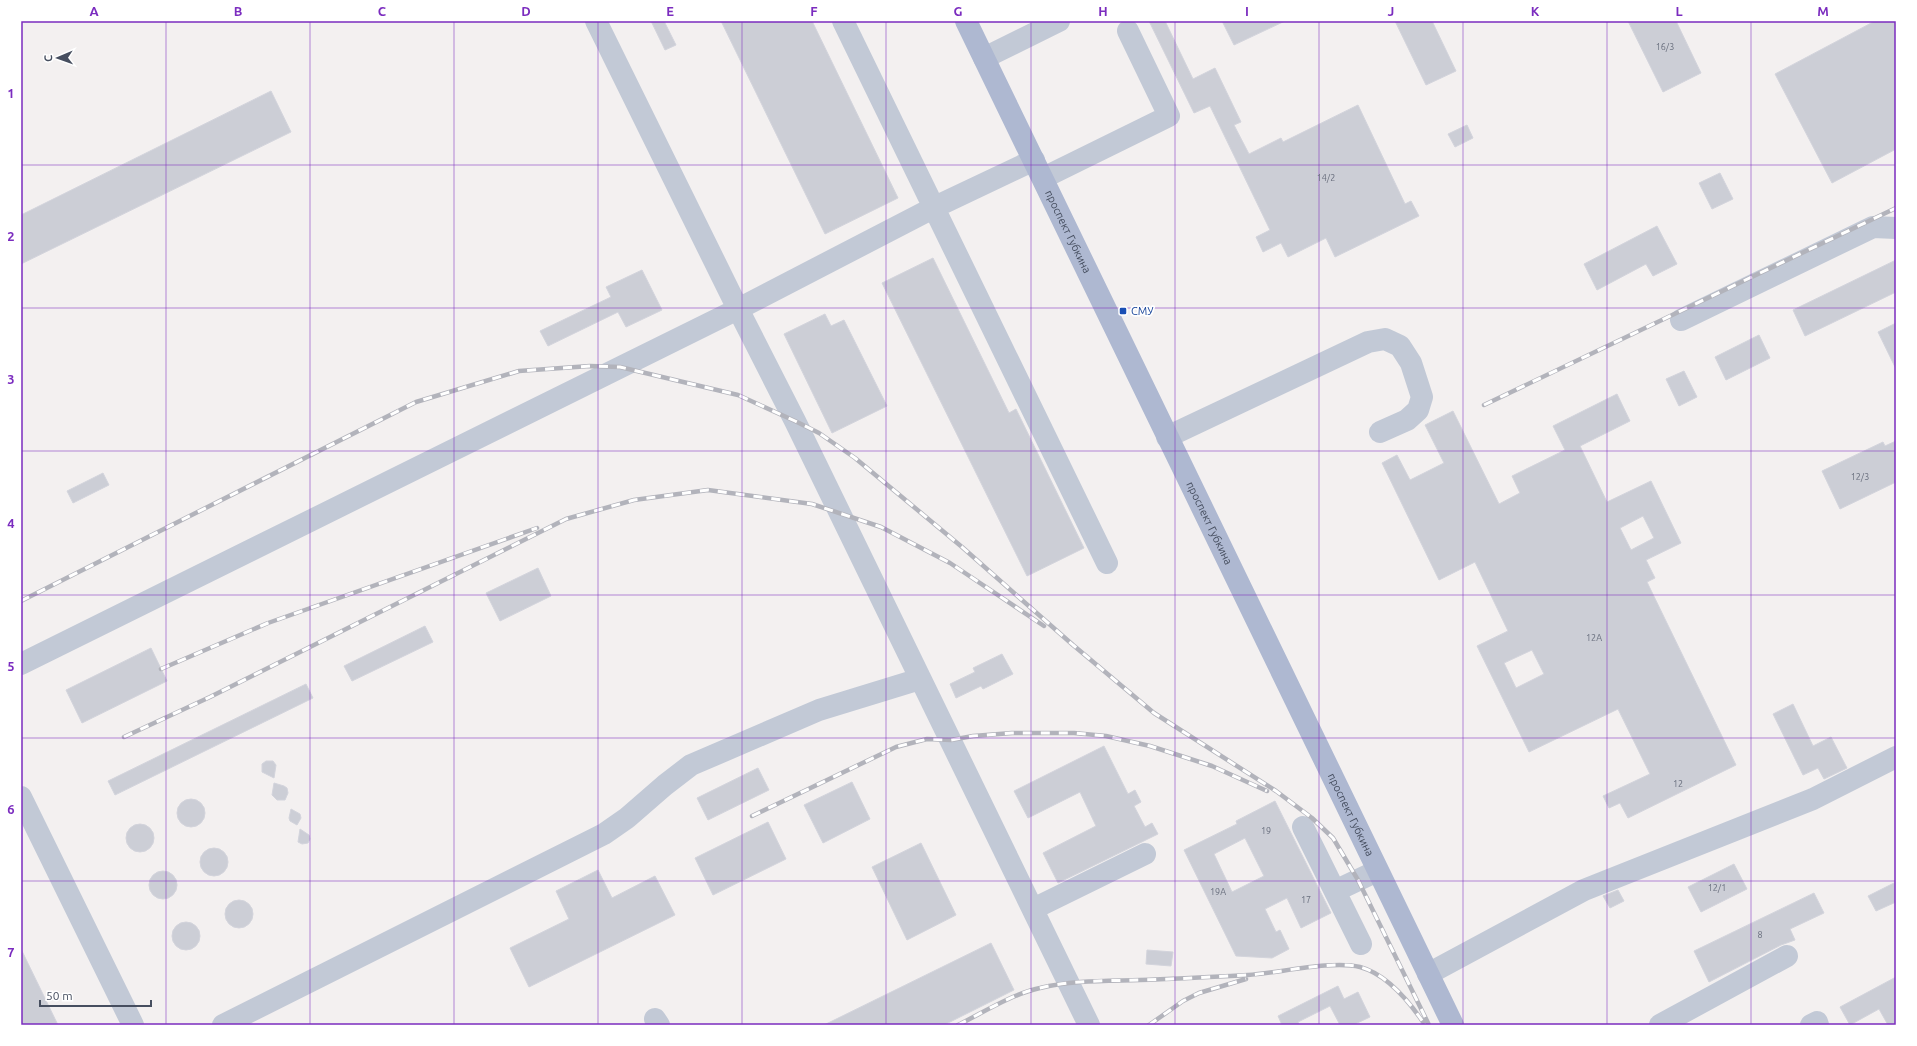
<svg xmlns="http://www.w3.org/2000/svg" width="1917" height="1046" viewBox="0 0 1917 1046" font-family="Ubuntu,sans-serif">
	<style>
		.building { fill: #ccced6; stroke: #d3d4dc; fill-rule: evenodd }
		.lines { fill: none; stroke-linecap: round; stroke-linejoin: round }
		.minor { stroke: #c2c9d6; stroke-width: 22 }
		.major { stroke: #aeb8d1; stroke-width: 22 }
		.rail-casing { stroke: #b2b3bb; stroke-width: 4.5 }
		.rail { stroke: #fff; stroke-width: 3; stroke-dasharray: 9; stroke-linecap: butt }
		.grid { fill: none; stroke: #7b2cbf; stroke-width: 1; stroke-opacity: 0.55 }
		.transit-dot { fill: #1a4fb4; stroke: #fff; stroke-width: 1.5 }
		.labels { text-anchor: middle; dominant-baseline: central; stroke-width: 3.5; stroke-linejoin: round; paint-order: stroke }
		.number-label { font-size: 9px; fill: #686e7d }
		.street-label { font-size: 11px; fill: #464e5f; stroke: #fff }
		.transit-label { font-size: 11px; fill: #164399; stroke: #fff; text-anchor: start }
		.neatline { fill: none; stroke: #7b2cbf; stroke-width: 1.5 }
		.grid-label { font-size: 13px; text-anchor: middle; font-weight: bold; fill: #7b2cbf }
	</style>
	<rect width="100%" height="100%" fill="#f3f0f0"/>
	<path class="building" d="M651,21H664L676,45L665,50Z
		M721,21H812L898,198L825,234Z
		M1149,21H1165L1193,79L1215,68L1241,122L1234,125L1249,154L1281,138L1283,142L1358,105L1405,204L1411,201L1419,216L1335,257L1326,238L1288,257L1281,243L1263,252L1256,237L1270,230L1210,106L1194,113Z
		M1222,21H1285L1234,45Z
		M1395,21H1432L1456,71L1426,85Z
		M1628,21H1676L1701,73L1663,92Z
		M1875,21H1896V149L1832,183L1775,74Z
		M271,91L291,132L21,264V215Z
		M1467,125L1473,138L1455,147L1448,134Z
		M1720,173L1733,199L1712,209L1699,183Z
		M1657,226L1677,264L1653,276L1646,264L1597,290L1584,264Z
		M933,258L1009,413L1016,409L1084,548L1027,576L882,283Z
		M1896,260V292L1805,336L1793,310Z
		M642,270L662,310L626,327L618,312L548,346L540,331L611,297L606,287Z
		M825,314L831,326L844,320L887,406L832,433L784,334Z
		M1896,323V369L1878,332Z
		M1759,335L1770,358L1726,380L1715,357Z
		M1684,371L1697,397L1679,406L1666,379Z
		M1617,394L1630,421L1580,446L1607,502L1651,481L1681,543L1646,560L1655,578L1647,582L1736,765L1628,818L1620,803L1609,808L1603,796L1650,774L1618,709L1529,752L1477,646L1508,631L1475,562L1439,580L1382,463L1397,455L1410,480L1444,463L1425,425L1453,411L1499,504L1520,493L1512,476L1565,450L1553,426ZM1643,516L1654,538L1631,550L1620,528ZM1532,650L1544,674L1516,688L1504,663Z
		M1896,441V482L1840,509L1822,471L1883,442L1885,446Z
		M103,473L109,485L73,503L67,491Z
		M538,568L551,596L500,621L486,593Z
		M425,626L433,642L352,681L344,666Z
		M151,648L167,681L82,723L66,690Z
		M1002,654L1013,674L983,689L981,686L956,698L950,684L975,672L973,668Z
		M306,684L313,698L115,795L108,781Z
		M1793,704L1813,746L1831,737L1847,768L1824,779L1818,768L1803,775L1773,714Z
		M1104,746L1128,794L1135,790L1141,802L1134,806L1145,827L1152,823L1158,834L1058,883L1043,853L1096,826L1080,792L1028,818L1014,791Z
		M266,761H273L276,765L274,778L262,772V764Z
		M758,768L769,790L708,820L697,798Z
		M852,782L870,819L823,843L804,805Z
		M274,783L284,786L287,788L288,793L285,800H277L272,795Z
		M177 813a14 14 0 1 1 28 0a14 14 0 1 1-28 0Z
		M1275,801L1331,913L1301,928L1287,898L1265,909L1276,932L1280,930L1289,949L1272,958L1236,956L1184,850L1237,824L1236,821ZM1245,838L1264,876L1232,892L1214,854Z
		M291,809L300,814L301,818L297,825L290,821L289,818Z
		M768,822L786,859L713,895L695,858Z
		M126 838a14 14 0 1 1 28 0a14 14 0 1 1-28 0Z
		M300,829L309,835L310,839L308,843L302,844L298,842Z
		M921,843L956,915L907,940L872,867Z
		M200 862a14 14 0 1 1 28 0a14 14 0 1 1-28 0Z
		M1734,864L1747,889L1701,912L1688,887Z
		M598,870L612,898L655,876L675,915L529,987L510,948L569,919L556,891Z
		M149 885a14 14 0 1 1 28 0a14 14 0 1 1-28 0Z
		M1896,882V902L1876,911L1868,896Z
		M1618,890L1624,901L1610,908L1603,896Z
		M1814,893L1824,913L1790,929L1795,940L1781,945L1709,982L1694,951Z
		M225 914a14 14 0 1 1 28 0a14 14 0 1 1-28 0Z
		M172 936a14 14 0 1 1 28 0a14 14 0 1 1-28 0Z
		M991,943L1014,990L944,1025H824Z
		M21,949L58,1025H21Z
		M1147,950L1173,952L1171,966L1146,964Z
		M1896,977V1025H1888L1879,1009L1850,1025L1840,1007Z
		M1338,986L1344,999L1358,992L1370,1017L1353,1025H1340L1330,1006L1298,1022L1299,1025H1282L1278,1016Z"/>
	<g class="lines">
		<path class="minor" d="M596,21L738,309L795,421L1089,1025
			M843,21L1107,563
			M984,58L1059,21
			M1043,178L1169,116L1128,31
			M1681,320L1873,227L1896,228
			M1167,437L1368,342L1385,339L1400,346L1411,363L1422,397L1418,410L1407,420L1380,432
			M21,664L738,309L935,207L1034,160
			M21,797L133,1025
			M1303,827L1361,944
			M1335,891L1377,871
			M1033,909L1145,854
			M1428,974L1584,890L1813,799L1896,757
			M655,1019L659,1025
			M223,1025L604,834L627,818L665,785L691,765L819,710L920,679
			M1660,1025L1787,956
			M1811,1025L1817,1022L1818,1025"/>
		<path class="major" id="s1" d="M966,21L1453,1025"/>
		<defs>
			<path id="rail" d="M1484,405L1896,208
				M21,601L416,402L519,371L590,366L620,367L738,395L795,421L819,433L855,458L962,547L1073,645L1154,713L1276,791L1312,818L1333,838L1358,880L1429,1025
				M161,669L268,623L537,528
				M124,737L210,697L566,519L634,500L708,490L812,504L881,527L950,563L1044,626
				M752,816L896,747L927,739L951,740L973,736L1012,733H1074L1106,736L1150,746L1212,766L1267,791
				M958,1025C984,1012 1012,994 1040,988C1072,980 1107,981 1140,980C1176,979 1212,977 1248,975C1279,973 1332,960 1360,967C1386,974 1408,1000 1423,1022
				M1149,1025L1183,1001L1199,993L1246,979"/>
		</defs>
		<use href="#rail" class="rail-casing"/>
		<use href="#rail" class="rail"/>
	</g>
	<path class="grid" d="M166,21V1025M310,21V1025M454,21V1025M598,21V1025M742,21V1025M886,21V1025M1031,21V1025M1175,21V1025M1319,21V1025M1463,21V1025M1607,21V1025M1751,21V1025M21,165H1896M21,308H1896M21,451H1896M21,595H1896M21,738H1896M21,881H1896"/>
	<rect class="transit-dot" x="1119" y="307" width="8" height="8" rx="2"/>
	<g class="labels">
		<g class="number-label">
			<text x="1665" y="47">16/3</text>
			<text x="1326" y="178">14/2</text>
			<text x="1860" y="477">12/3</text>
			<text x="1594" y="638">12А</text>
			<text x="1678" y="784">12</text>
			<text x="1266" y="831">19</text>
			<text x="1717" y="888">12/1</text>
			<text x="1218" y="892">19А</text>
			<text x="1306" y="900">17</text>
			<text x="1760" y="935">8</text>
		</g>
		<g class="street-label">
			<text stroke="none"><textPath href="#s1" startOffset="234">проспект Губкина</textPath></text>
			<text stroke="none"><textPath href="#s1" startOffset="558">проспект Губкина</textPath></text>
			<text stroke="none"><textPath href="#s1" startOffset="882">проспект Губкина</textPath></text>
		</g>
		<g class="transit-label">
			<text x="1131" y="311">СМУ</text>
		</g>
	</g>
	<rect width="1917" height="1046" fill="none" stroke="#ffffff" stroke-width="44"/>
	<g transform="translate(58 58) rotate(268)" stroke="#ffffff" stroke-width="3" paint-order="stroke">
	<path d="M0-3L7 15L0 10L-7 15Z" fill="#464e5f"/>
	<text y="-6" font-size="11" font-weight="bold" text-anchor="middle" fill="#464e5f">С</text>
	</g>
	<path d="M40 1000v6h111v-6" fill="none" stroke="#464e5f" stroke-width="2"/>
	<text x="46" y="1000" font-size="12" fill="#464e5f" stroke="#ffffff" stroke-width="3" paint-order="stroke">50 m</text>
	<rect x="22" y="22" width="1873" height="1002" class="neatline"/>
	<g class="grid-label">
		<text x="94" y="16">A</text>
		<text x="238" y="16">B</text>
		<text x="382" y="16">C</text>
		<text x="526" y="16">D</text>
		<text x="670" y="16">E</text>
		<text x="814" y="16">F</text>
		<text x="958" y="16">G</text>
		<text x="1103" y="16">H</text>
		<text x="1247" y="16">I</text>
		<text x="1391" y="16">J</text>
		<text x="1535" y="16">K</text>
		<text x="1679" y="16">L</text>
		<text x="1823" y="16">M</text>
		<text x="11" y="98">1</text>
		<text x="11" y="241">2</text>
		<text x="11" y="384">3</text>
		<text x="11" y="528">4</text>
		<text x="11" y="671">5</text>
		<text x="11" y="814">6</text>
		<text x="11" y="957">7</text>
	</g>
</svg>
